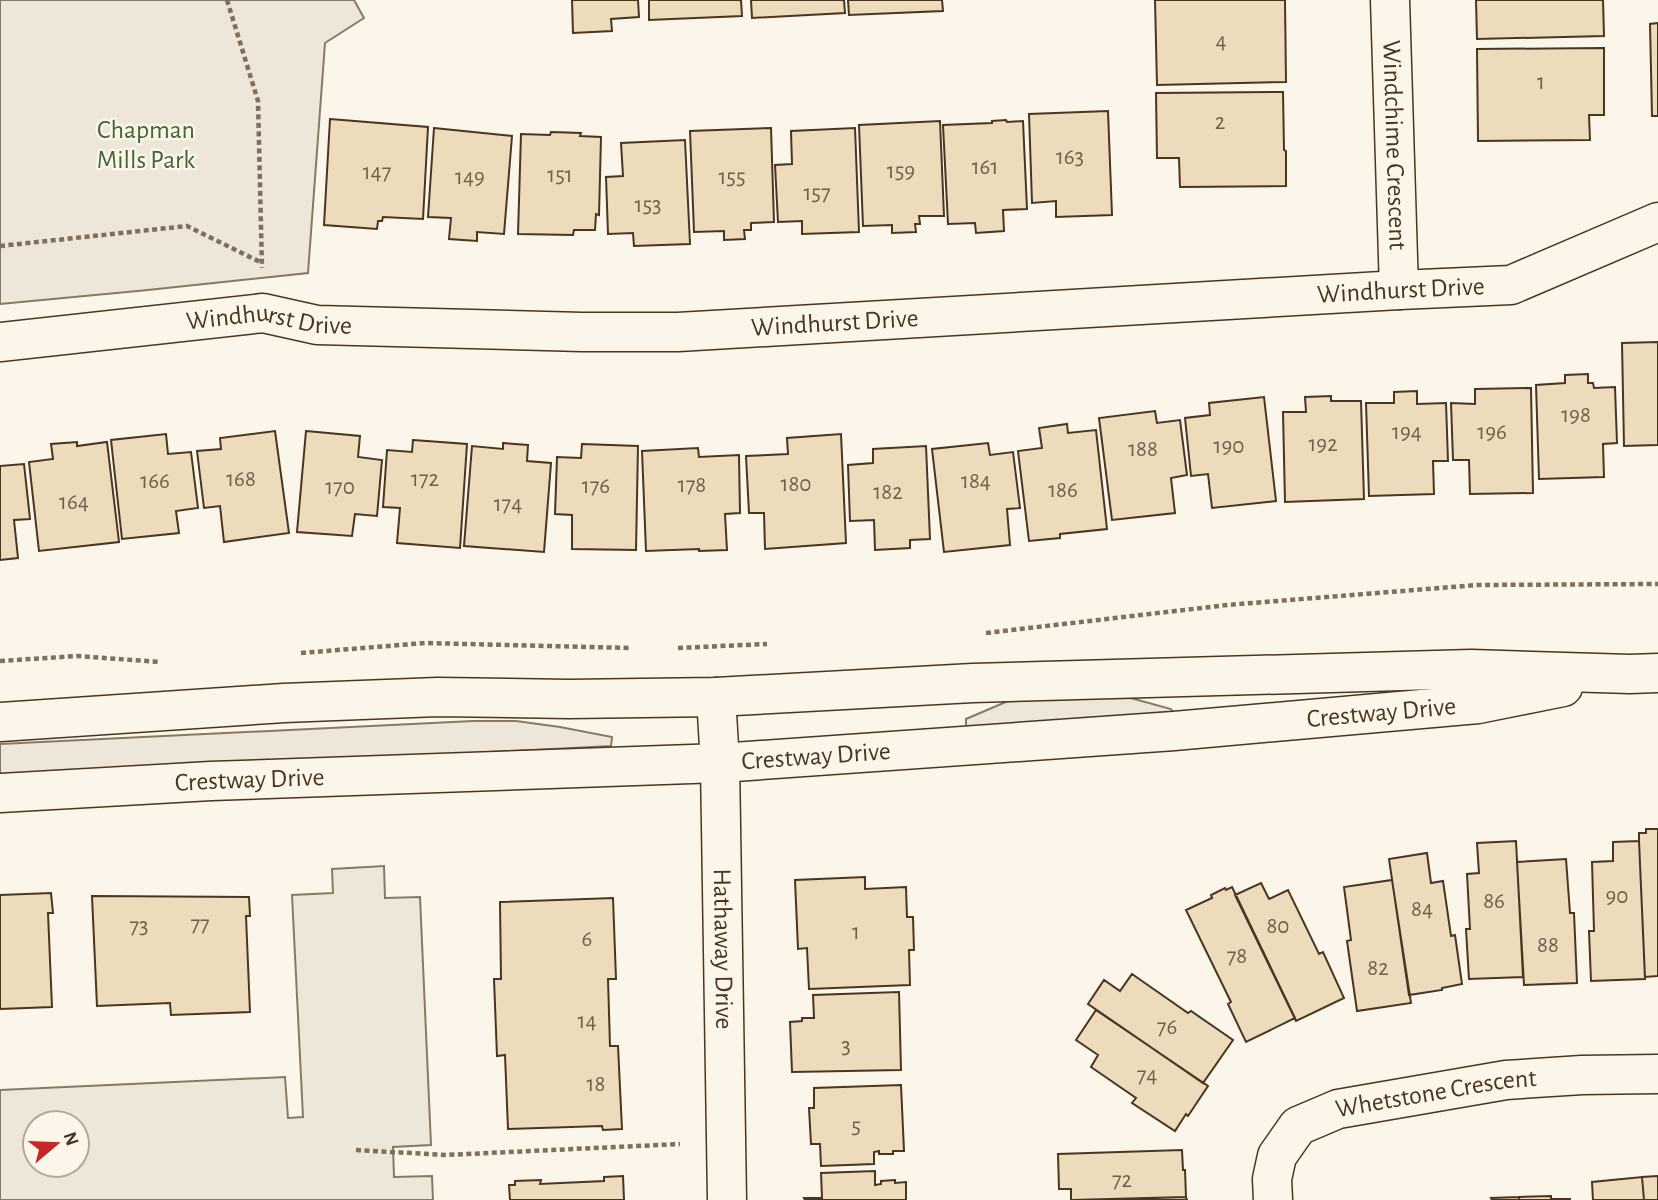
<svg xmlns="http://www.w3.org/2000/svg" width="1658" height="1200" viewBox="0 0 1658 1200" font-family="'Alegreya Sans',sans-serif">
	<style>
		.green { fill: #ede6d9; stroke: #887966; stroke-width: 2 }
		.parking { fill: #ede7d9; stroke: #887966; stroke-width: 2; fill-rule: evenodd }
		.building { fill: #ecdcbc; stroke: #4a3520; stroke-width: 2 }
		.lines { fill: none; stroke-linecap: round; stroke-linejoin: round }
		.minor-casing { stroke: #4a3520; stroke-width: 41 }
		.tertiary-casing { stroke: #4a3520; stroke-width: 41 }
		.path { stroke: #7f6f5c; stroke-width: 4.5; stroke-dasharray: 5 3.5; stroke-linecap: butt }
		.minor { stroke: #fbf6e9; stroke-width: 38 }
		.tertiary { stroke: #fbf6e9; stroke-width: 38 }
		.labels { text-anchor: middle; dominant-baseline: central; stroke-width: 5; stroke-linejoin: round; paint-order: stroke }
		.number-label { font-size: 23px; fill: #725f47 }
		.park-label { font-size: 26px; fill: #436837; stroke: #fbf6e9 }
		.street-label { font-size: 26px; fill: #4a3520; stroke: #fbf6e9 }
	</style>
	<rect width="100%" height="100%" fill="#fbf6e9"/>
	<path class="green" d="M0,0H354L364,18L325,43L308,273L148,290L0,304Z
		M1116,694L1171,709L1176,716L966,730V719L1008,701Z
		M473,721H516L560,727L612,737L611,746L0,777V744Z"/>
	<path class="parking" d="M384,866L385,898L420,897L431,1145L393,1147L394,1177L432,1176L433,1200H0V1090L285,1077L288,1118L303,1117L292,895L333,893L332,869ZM35,1123H77V1165H35Z"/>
	<path class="building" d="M572,0H638L639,17L611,19L612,31L573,33Z
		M649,0H741L742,16L649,20Z
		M751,0H844L845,13L752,18Z
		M848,0H942L943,11L849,15Z
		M1155,0H1285L1286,82L1157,85Z
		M1476,0H1603L1604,36L1477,39Z
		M1658,23V116H1652L1650,24Z
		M1604,48V115H1589L1590,140L1478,141L1477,49Z
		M1283,92L1284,150L1286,151V186L1180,187L1179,158H1157L1156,93Z
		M1108,111L1112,215L1056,217V201L1032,203L1029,114Z
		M330,119L428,127L423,219L383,217L382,221H378L377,229L324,225Z
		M1006,120L1007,122L1023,121L1027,209L1003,210L1004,231L976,233L975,223L948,224L943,125L992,123V121Z
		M940,121L944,216H919L920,224H915L916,232L892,233V225L863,226L859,125Z
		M434,128L512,136L504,234L477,232V241L449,239L451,218L428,217Z
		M771,128L774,222L751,223V230H744L745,239L724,240V231L694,232L690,131Z
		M855,128L859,232L802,234V221L778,222L775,165L792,164L791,131Z
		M551,132L581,133L580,136L601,137L599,215L596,214L595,230H574L573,235L518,234L521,134L550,135Z
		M685,140L690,244L634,246L633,233L608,234L606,177L623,176L621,143Z
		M1658,342V445L1624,446L1622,343Z
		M1588,374V383H1593L1594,388L1615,387L1617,443L1603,444L1604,477L1539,479L1536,385L1565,383V375Z
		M1531,388L1533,493L1470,494L1469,460H1453L1451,403L1475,404V389Z
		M1417,391V404L1446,403L1448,461H1433L1434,494L1369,496L1366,403H1394V392Z
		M1331,396V401H1361L1364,499L1285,502L1283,412H1306L1305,397Z
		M1264,397L1276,501L1212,508L1208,474L1191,476L1185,418L1210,415L1209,403Z
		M1155,411L1157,423L1180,420L1187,475L1171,478L1175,513L1112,520L1099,418Z
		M1067,424L1068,433L1096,430L1107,529L1060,534V538L1029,541L1018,451L1042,448L1039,428Z
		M275,431L289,533L224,542L220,506L204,508L197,451L221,449L220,438Z
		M306,431L360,436L358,457L382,460L377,516L355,514L352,536L297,532Z
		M166,434L168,454L191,452L198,508L176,511L179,533L122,539L111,440Z
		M841,434L846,543L765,549L764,513H749L746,456L788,454L787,438Z
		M413,440L467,444L460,548L397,543L400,508L383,507L387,450L412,452Z
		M77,442V446L107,442L119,542L39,551L29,462L53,459L51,444Z
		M503,443L528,445L527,461L551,463L544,552L464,546L472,446L503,449Z
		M988,443L990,455L1013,452L1020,508L1007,509L1010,545L944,552L932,449Z
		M582,444L638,446L636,550L572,549V515L555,514L557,457L581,458Z
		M926,446L930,539L910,540V548L875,550L874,520L850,521L848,465L873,463V449Z
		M698,448L699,457L739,455L740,513L725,514L727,550L699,551V549L646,551L642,451Z
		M24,464L30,519L14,520L18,558L0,560V466Z
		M1646,829H1658V976L1645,977L1639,841V833H1646Z
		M1516,841L1523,977L1469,979L1466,929H1470L1467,874L1479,873L1477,843Z
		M1639,841L1645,979L1591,981L1589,931H1594L1592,862L1613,861V842Z
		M1427,853L1431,883L1443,881L1451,936L1455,935L1462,984L1442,988V990L1409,995L1389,859Z
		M1566,859L1570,913H1574L1577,983L1524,985L1517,862Z
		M865,877V889L906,887L907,917H913L914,950H909L910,985L809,989L807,948L798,949L795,880Z
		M1392,880L1411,1003L1357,1011L1347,941L1351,940L1344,887Z
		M1261,883L1269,899L1288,890L1319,954L1323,952L1344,998L1296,1021L1235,895Z
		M1232,887L1295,1018L1246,1042L1228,1004L1231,1002L1186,910L1212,898L1211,895L1225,888L1226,890Z
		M51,893L53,913H48L52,1007L0,1009V895Z
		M92,896L249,897L250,916H246L250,1012L171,1015L170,1003L97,1006Z
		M613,898L616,979H608L610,1046H618L622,1129L603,1130L602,1126L508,1129L505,1055L497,1056L494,979H501L500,902Z
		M1132,974L1188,1013L1191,1011L1233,1040L1203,1083L1088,1004L1104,980L1120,991Z
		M899,992L901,1070L792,1072L790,1022L802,1021V1018H814L813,995Z
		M1096,1010L1208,1086L1188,1116L1186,1114L1175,1131L1132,1103L1136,1098L1091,1067L1098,1055L1076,1040Z
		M901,1085L904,1151H893V1154H879V1151L874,1152V1164L821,1166L820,1144H811L809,1108H814V1088Z
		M1182,1150L1183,1170H1185L1186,1197L1071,1200V1189H1059L1058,1154Z
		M875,1171V1185L881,1184V1181L895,1180V1183L906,1182V1200H805L804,1198H822L821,1173Z
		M623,1176L624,1200H510L509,1185H515V1181L541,1180L540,1184L604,1181V1177Z
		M1658,1176V1200H1644L1642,1177Z
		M1642,1177L1644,1200H1593L1592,1182Z
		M1551,1196V1199H1570V1200H1519V1197Z
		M1186,1197L1187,1200H1090Z
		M1519,1197V1200H1492L1491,1198Z"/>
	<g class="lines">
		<defs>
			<g id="minor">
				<path id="s1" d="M1390,0L1399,290"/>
				<path id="s2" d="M0,342L263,313L317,325L582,332H678L1399,290L1511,285L1658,222"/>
				<path id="s3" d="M716,697L720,763L727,1200"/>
				<path id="s4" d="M1273,1200L1272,1179L1277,1156L1298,1126L1338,1109L1506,1080L1582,1075L1658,1074"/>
			</g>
			<g id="tertiary">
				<path d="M0,722L284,703L438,697L569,699L716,697L973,683L1471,669L1630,674L1658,673"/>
				<path id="s5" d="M0,793L211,781L720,763L1174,731L1478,704L1563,687"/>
			</g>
		</defs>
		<use href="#minor" class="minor-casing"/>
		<use href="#tertiary" class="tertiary-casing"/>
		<path class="path" d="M227,0L258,101L262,268
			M0,246L187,226L262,263
			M986,633L1227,605L1477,585L1658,584
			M678,648L767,644
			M301,653L425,643L631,648
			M0,661L77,656L160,662
			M356,1150L446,1155L680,1144"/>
		<use href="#minor" class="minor"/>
		<use href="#tertiary" class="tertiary"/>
	</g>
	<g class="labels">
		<g class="number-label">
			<text x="1221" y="41">4</text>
			<text x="1541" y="82">1</text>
			<text x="1220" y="122">2</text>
			<text x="1070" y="157">163</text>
			<text x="985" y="167">161</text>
			<text x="901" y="171">159</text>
			<text x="377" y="172">147</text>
			<text x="560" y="175">151</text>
			<text x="470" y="177">149</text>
			<text x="732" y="177">155</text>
			<text x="817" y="193">157</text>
			<text x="648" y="205">153</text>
			<text x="1576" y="415">198</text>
			<text x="1407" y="432">194</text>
			<text x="1492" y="432">196</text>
			<text x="1323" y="444">192</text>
			<text x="1229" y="446">190</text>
			<text x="1143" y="449">188</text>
			<text x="241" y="479">168</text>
			<text x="425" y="479">172</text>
			<text x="155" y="481">166</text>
			<text x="976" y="481">184</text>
			<text x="796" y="484">180</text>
			<text x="692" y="485">178</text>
			<text x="596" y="486">176</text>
			<text x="340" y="487">170</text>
			<text x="1063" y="490">186</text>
			<text x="888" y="492">182</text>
			<text x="74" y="502">164</text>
			<text x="508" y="504">174</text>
			<text x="1617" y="896">90</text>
			<text x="1494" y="901">86</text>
			<text x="1422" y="909">84</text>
			<text x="200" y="924">77</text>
			<text x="139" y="926">73</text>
			<text x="1278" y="926">80</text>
			<text x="856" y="932">1</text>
			<text x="587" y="939">6</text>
			<text x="1548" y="945">88</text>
			<text x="1237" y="956">78</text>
			<text x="1378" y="968">82</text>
			<text x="587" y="1021">14</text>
			<text x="1167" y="1027">76</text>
			<text x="846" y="1046">3</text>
			<text x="1147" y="1075">74</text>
			<text x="596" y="1084">18</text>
			<text x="856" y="1126">5</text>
			<text x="1122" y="1180">72</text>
		</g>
		<g class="park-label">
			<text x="146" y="130">Chapman<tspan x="146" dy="30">Mills Park</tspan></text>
		</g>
		<g class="street-label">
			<text stroke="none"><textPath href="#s1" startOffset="145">Windchime Crescent</textPath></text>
			<text stroke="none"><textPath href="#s2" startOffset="1405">Windhurst Drive</textPath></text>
			<text stroke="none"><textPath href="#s2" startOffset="838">Windhurst Drive</textPath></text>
			<text stroke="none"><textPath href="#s2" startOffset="271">Windhurst Drive</textPath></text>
			<text stroke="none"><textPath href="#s5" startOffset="1384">Crestway Drive</textPath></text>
			<text stroke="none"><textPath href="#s5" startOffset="817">Crestway Drive</textPath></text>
			<text stroke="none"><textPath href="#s5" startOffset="250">Crestway Drive</textPath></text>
			<text stroke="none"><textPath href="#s3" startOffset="252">Hathaway Drive</textPath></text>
			<text stroke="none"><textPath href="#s4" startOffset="224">Whetstone Crescent</textPath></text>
		</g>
	</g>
	<g transform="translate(56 1144) rotate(71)"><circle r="33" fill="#fbf6e9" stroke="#b4a999" stroke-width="2"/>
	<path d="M0-5L12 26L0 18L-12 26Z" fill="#c62828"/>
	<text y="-10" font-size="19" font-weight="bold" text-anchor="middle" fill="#4a3520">N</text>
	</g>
</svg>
